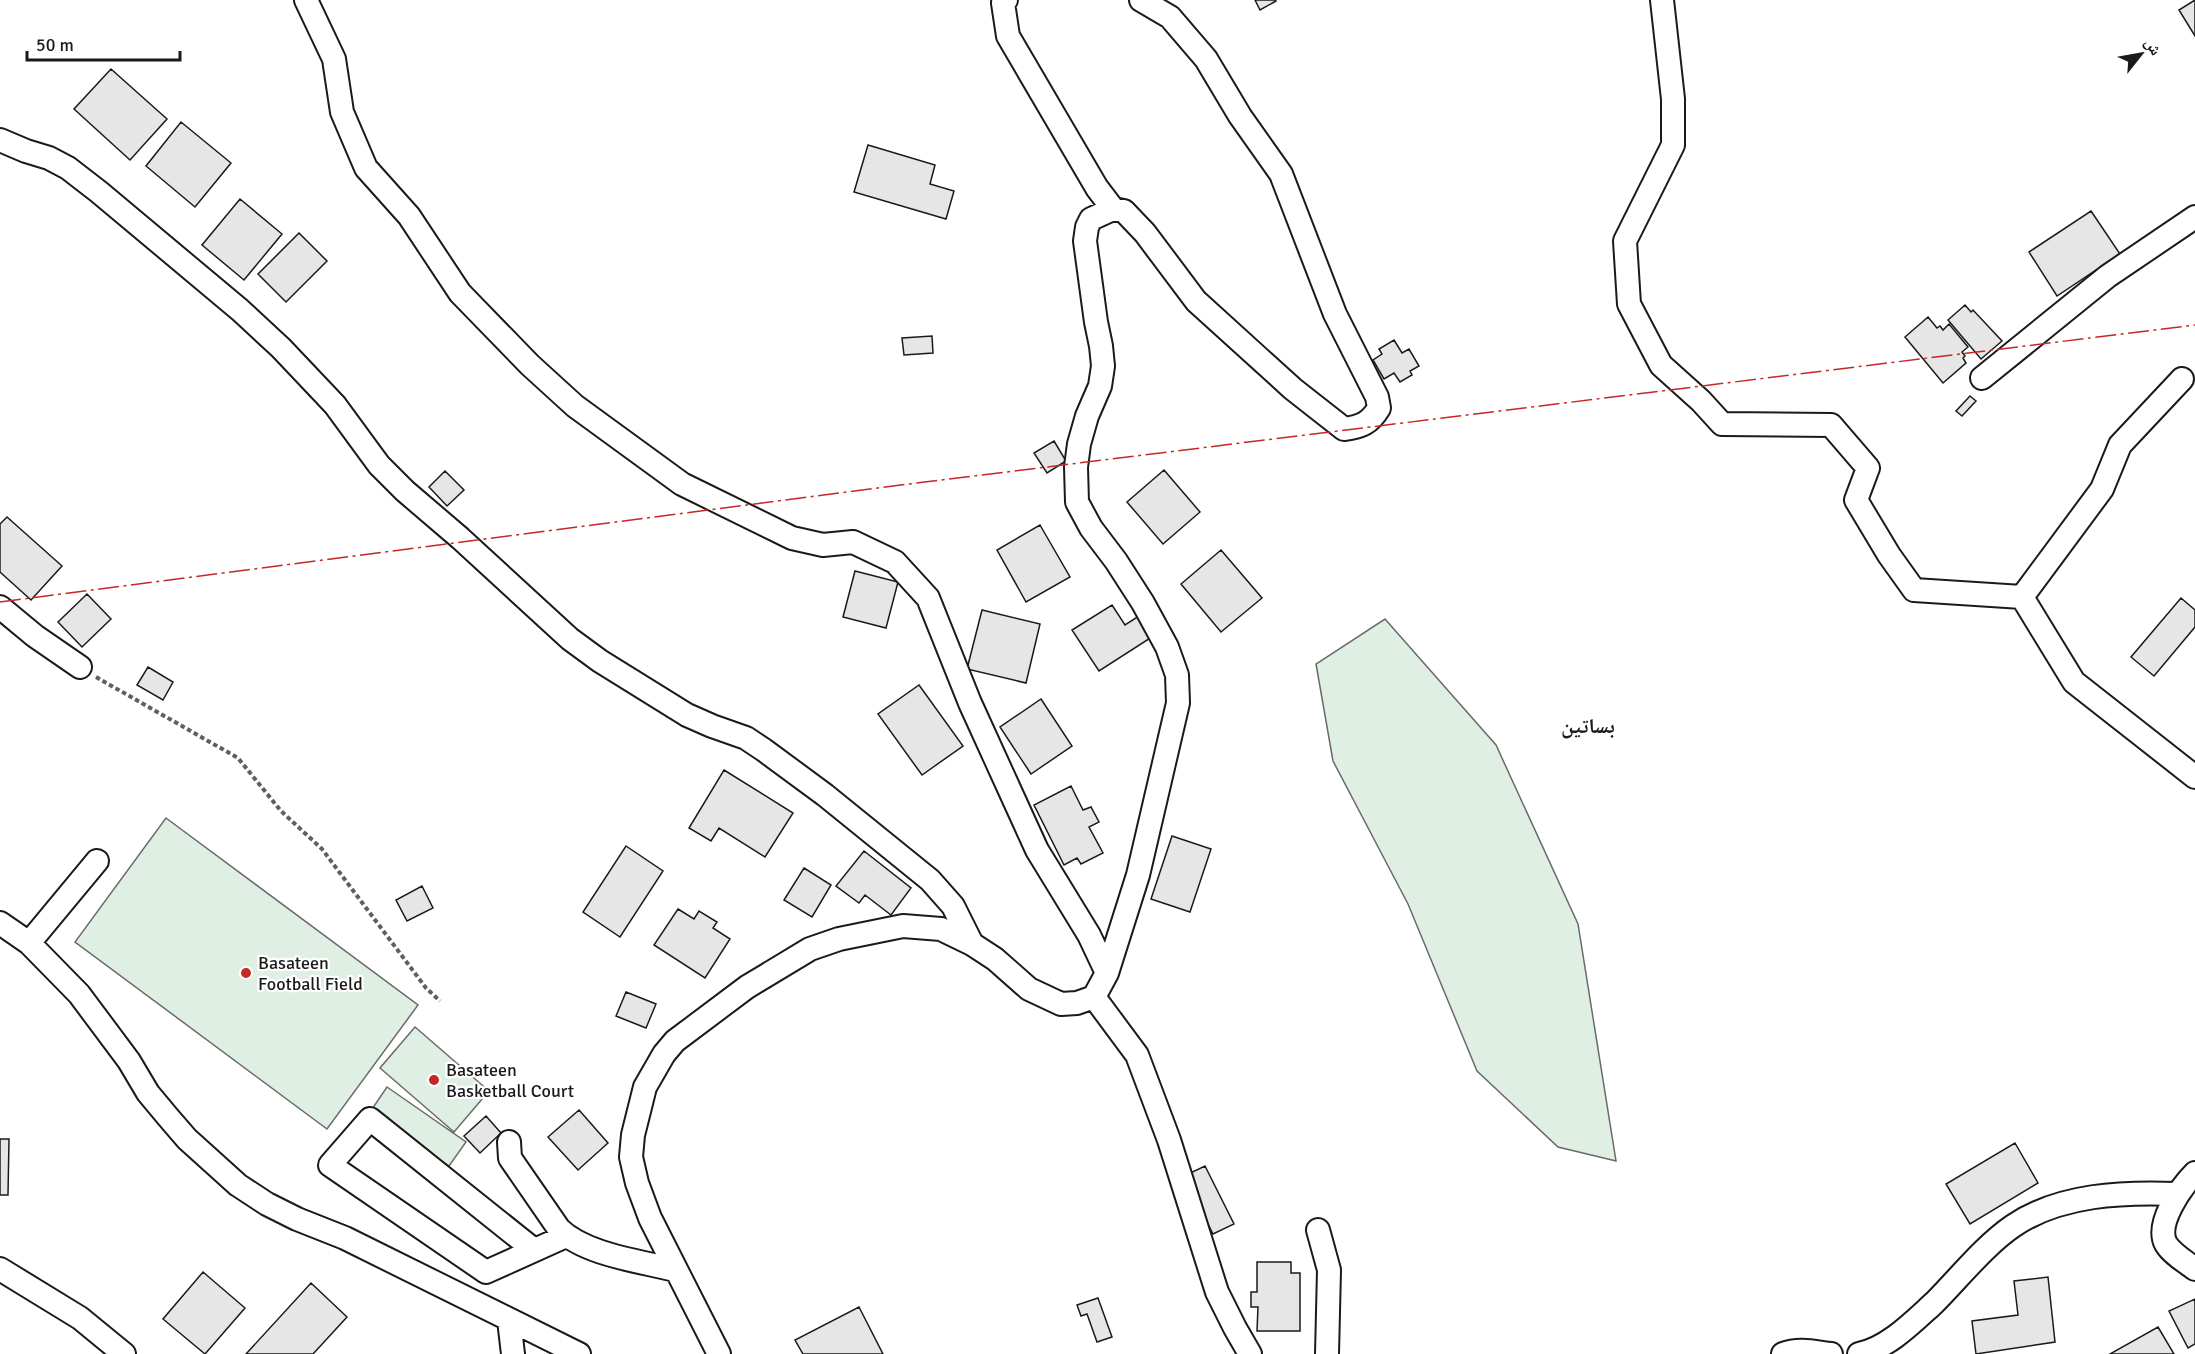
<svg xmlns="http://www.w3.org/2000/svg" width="2195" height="1354" viewBox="0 0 2195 1354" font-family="Signika,'Noto Naskh Arabic',sans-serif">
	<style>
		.green { fill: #e0efe3; stroke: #6a6a6a; stroke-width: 1.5 }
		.building { fill: #e6e6e6; stroke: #1a1a1a; stroke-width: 1.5 }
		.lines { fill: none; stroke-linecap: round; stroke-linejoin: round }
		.minor-casing { stroke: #1a1a1a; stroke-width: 26 }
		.path { stroke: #5f5f5f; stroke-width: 4; stroke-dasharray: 4.5 3; stroke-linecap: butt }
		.minor { stroke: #fff; stroke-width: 22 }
		.power { stroke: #c62828; stroke-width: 1.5; stroke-dasharray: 21 4.5 3 4.5; stroke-linecap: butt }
		.poi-dot { fill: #c62828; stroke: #fff; stroke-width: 2 }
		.labels { text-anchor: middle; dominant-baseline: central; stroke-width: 4.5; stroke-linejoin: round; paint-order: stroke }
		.poi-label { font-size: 18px; fill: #1a1a1a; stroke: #fff; text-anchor: start }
		.quarter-label { font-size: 21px; font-weight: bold; fill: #1a1a1a; stroke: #fff }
	</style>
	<rect width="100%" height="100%" fill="#fff"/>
	<path class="green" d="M1385,619L1496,745L1578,924L1616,1161L1558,1147L1477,1071L1408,904L1333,761L1316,664Z
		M166,818L418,1005L327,1129L75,942Z
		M415,1027L489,1091L454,1132L380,1068Z
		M387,1087L466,1142L449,1166L370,1112Z"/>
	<path class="building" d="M1255,0H1275L1276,1L1260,10Z
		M2195,0V36L2179,10Z
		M111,69L167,119L130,160L74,109Z
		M181,122L231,163L195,207L146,166Z
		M868,145L935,165L930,184L954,191L946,219L854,192Z
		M240,199L282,234L244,280L202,245Z
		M2091,211L2120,254L2057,296L2029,252Z
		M299,233L327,261L286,302L258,274Z
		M1965,305L1971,312L1973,310L2002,341L1981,359L1948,320Z
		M1928,317L1937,328L1940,326L1943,330L1949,324L1968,347L1962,352L1965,356L1963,358L1966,363L1943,383L1905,337Z
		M932,336L933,353L904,355L902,338Z
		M1394,340L1402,353L1409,349L1419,366L1410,371L1412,375L1400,382L1394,373L1384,379L1373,360L1382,354L1379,349Z
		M1970,396L1976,401L1962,416L1956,411Z
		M1054,441L1066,461L1047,473L1034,453Z
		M1164,470L1200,512L1163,544L1127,502Z
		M445,471L464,490L447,506L429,487Z
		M7,517L62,566L31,600L0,572V524Z
		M1040,525L1070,577L1026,602L997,550Z
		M1221,550L1262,598L1221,632L1181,584Z
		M855,571L898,582L886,628L843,617Z
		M87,594L111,619L82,647L58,622Z
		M2181,598L2195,610V627L2154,676L2131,657Z
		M1112,605L1125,625L1142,614L1155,635L1099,671L1072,630Z
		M982,610L1040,624L1026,683L967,669Z
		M148,667L173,682L163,700L137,685Z
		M919,685L963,746L922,775L878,714Z
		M1041,699L1072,746L1031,774L1000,727Z
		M724,770L793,813L765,857L719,828L711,841L689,828Z
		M1071,786L1083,810L1091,807L1099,822L1089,827L1103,853L1081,864L1077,858L1064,865L1034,805Z
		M1172,836L1211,849L1190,912L1151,899Z
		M626,846L663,871L620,937L583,912Z
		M864,851L911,888L891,915L865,895L859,903L836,886Z
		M804,868L831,885L812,917L784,900Z
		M422,886L433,908L407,921L396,900Z
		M678,909L694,919L699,911L717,922L713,928L730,939L705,978L654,945Z
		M626,992L656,1004L646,1028L616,1016Z
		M579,1110L608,1143L578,1170L548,1137Z
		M486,1116L501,1133L480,1153L464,1136Z
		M0,1139H9L8,1195H0Z
		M2015,1143L2038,1183L1970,1224L1946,1184Z
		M1205,1166L1234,1224L1213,1234L1184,1176Z
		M1257,1262H1291V1273H1300V1331H1257L1258,1307H1251V1292H1257Z
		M203,1272L245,1308L205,1354L163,1319Z
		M2048,1277L2055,1342L1976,1354L1972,1321L2018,1315L2014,1281Z
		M311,1283L347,1317L313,1354H246Z
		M1098,1298L1112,1337L1097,1342L1087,1314L1081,1316L1077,1305Z
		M2195,1299V1344L2188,1348L2169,1311Z
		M859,1307L883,1354H803L795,1340Z
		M2158,1327L2174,1354H2110Z"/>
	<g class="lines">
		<defs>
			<path id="minor" d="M306,0L334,59L342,112L366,168L409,216L460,293L530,365L575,406L682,484L792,538L823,545L853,542L895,562L928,598L970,703L1037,850L1089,935L1107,973
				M1006,0L1003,3L1008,36L1097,188L1113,209
				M1662,0L1673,99V145L1625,241L1629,304L1661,365L1701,401L1722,424L1831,425L1868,468L1856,500L1889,555L1914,590L2022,597L2102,489L2120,445L2182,379
				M0,140L26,151L49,158L68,168L99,192L240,310L281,348L335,405L379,465L405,491L460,538L570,639L600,661L687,715L712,726L746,738L764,750L825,795L930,880L953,906L972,944
				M1982,378L2108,276L2195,217
				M2022,597L2074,682L2195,777
				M0,607L35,636L80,667
				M0,923L29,943L79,994L129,1061L148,1093L168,1117L187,1139L238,1185L267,1204L297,1219L345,1238L579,1354
				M29,943L97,861
				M1094,997L1137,1055L1169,1140L1217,1292L1235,1328L1250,1354
				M509,1142L510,1158L559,1229C586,1255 640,1261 675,1270
				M2195,1173C2181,1187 2155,1224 2166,1244C2172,1254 2186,1262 2195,1269
				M1318,1230L1329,1270L1327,1354
				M534,1250L370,1119L330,1165L486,1272L566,1236
				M0,1269L80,1318L124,1354
				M509,1320L513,1354
				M719,1354L650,1218L637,1183L631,1157L633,1135L645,1087L664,1054L675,1041L747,987L810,949L839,939L903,926L941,929L972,944L995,959L1029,989L1061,1004L1077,1003L1094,997L1107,973L1138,875L1178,703L1177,675L1167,647L1143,603L1116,561L1091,528L1077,502L1076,467L1079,444L1087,416L1100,386L1103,366L1101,346L1096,322L1085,241L1087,227L1091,219L1113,209L1124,211L1145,233L1196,301L1293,389L1344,429C1361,427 1370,423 1379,408L1377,397L1335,314L1281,174L1240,116L1206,59L1170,17L1141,0
				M1783,1354C1799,1348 1814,1352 1831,1354
				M1859,1354C1888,1348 1913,1322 1934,1303C1959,1278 1984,1246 2013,1226C2060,1194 2123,1192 2177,1194"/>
		</defs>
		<use href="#minor" class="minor-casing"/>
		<path class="path" d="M96,677L238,758L281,811L322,849L426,988L440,1001"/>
		<use href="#minor" class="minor"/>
		<path class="power" d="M0,602L893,486L2195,325"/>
	</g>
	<g class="poi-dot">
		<circle cx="246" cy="973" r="6"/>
		<circle cx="434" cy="1080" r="6"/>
	</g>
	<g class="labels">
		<g class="poi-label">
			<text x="258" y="963">Basateen<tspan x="258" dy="21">Football Field</tspan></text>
			<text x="446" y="1070">Basateen<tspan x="446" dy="21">Basketball Court</tspan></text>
		</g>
		<g class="quarter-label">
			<text x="1588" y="726">بساتين</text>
		</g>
	</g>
	<g transform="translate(2141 54) rotate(59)" stroke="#ffffff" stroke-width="4.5" paint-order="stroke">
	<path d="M0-4.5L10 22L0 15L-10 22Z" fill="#1a1a1a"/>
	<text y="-9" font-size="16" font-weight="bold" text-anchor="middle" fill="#1a1a1a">ش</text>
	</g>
	<path d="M27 51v9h153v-9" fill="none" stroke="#1a1a1a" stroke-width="3"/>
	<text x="36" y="51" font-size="18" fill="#1a1a1a" stroke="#ffffff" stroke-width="4.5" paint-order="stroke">50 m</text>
</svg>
